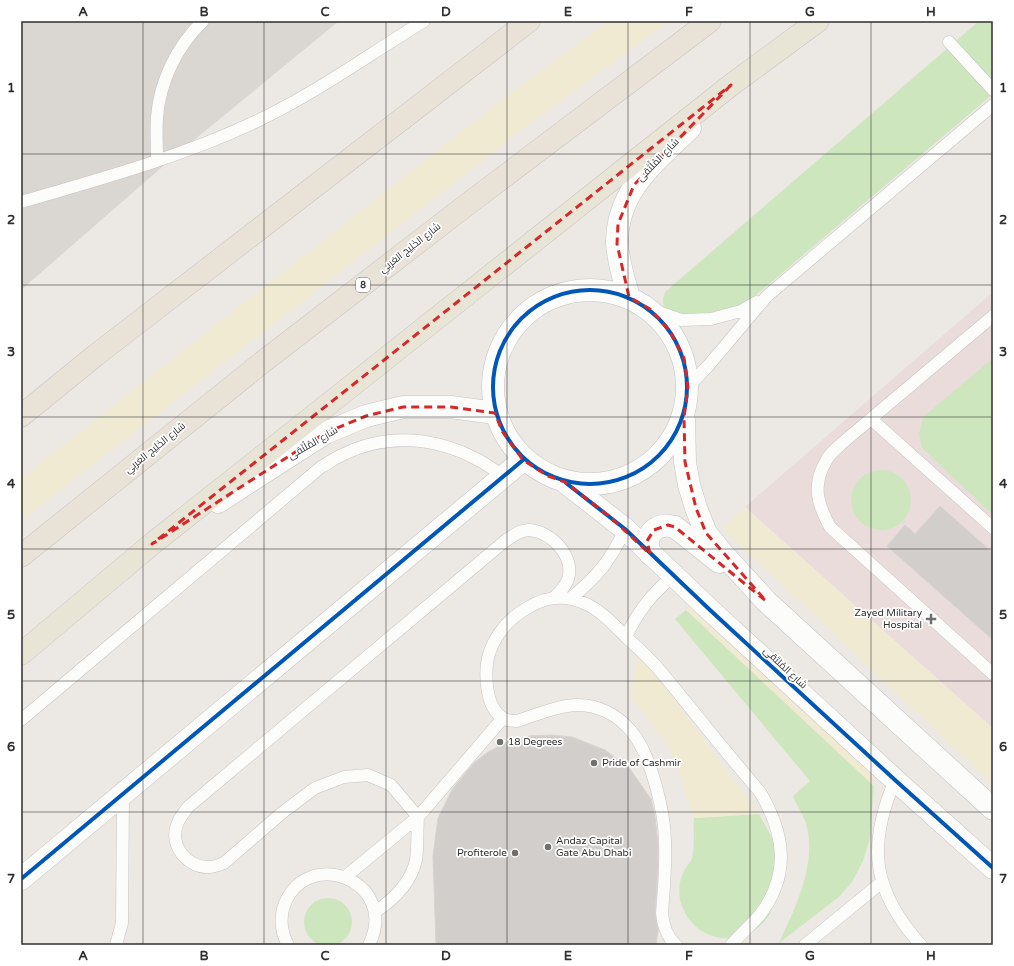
<svg xmlns="http://www.w3.org/2000/svg" width="1014" height="966" viewBox="0 0 1014 966" font-family="'Varela Round',Cairo,sans-serif">
	<style>
		.medical { fill: #e9dcdb }
		.green { fill: #cee6be }
		.sand { fill: #f0ead3 }
		.plaza { fill: #dad6d2 }
		.building { fill: #d1cecb; stroke: #d7d4d0 }
		.lines { fill: none; stroke-linecap: round; stroke-linejoin: round }
		.service-casing { stroke: #c5c4c5; stroke-width: 13 }
		.tertiary-casing { stroke: #c5c4c5; stroke-width: 23 }
		.primary-casing { stroke: #c6c5c4; stroke-width: 23 }
		.trunk-casing { stroke: #c6c5c4; stroke-width: 23 }
		.service { stroke: #fcfcfb; stroke-width: 12 }
		.tertiary { stroke: #fcfcfb; stroke-width: 22 }
		.primary { stroke: #e8e4d6; stroke-width: 22 }
		.trunk { stroke: #e9e2d6; stroke-width: 22 }
		.cycleway-casing { stroke: #fff; stroke-width: 6 }
		.cycleway { stroke: #0057b8; stroke-width: 4 }
		.marked { fill: none; stroke: #d62828; stroke-width: 3; stroke-dasharray: 8 5; stroke-linejoin: round }
		.grid { fill: none; stroke: #2e2e2e; stroke-width: 1; stroke-opacity: 0.55 }
		.poi-dot { fill: #706f6e; stroke: #fff; stroke-width: 1.5 }
		.labels { text-anchor: middle; dominant-baseline: central; stroke-width: 3.5; stroke-linejoin: round; paint-order: stroke }
		.shield { fill: #fff; stroke: #6d6d6d; stroke-width: 1 }
		.shield-label { font-size: 9px; font-weight: bold; fill: #2e2e2e }
		.street-label { font-size: 10px; fill: #2e2e2e; stroke: #fff }
		.poi-label { font-size: 10px; fill: #2e2e2e; stroke: #fff; text-anchor: start }
		.neatline { fill: none; stroke: #2e2e2e; stroke-width: 1.5 }
		.grid-label { font-size: 13px; text-anchor: middle; font-weight: bold; fill: #2e2e2e }
	</style>
	<rect width="100%" height="100%" fill="#ece8e4"/>
	<path class="medical" d="M993,292V730L745,507Z"/>
	<path class="green" d="M979,21H993V94L749,301L693,324L666,314C663,306 662,300 665,292Z
		M993,358V513L989,511L922,448L919,434L923,417Z
		M851 500a30 30 0 1 1 60 0a30 30 0 1 1-60 0Z
		M686,610L874,786L870,838L863,861L852,882L839,897L779,943C795,908 816,867 807,827C805,817 797,806 793,796L810,781L675,619Z
		M759,814C763,822 776,843 778,852C780,859 777,869 776,876C775,890 776,905 768,917C744,951 693,943 681,903C678,893 679,880 684,871C686,866 691,862 692,858C695,849 693,828 694,818Z
		M304 922a24 24 0 1 1 48 0a24 24 0 1 1-48 0Z"/>
	<path class="sand" d="M608,21H669L526,127L21,521V478L503,99Z
		M745,507L993,728V785L722,528Z
		M701,595L873,762L874,786L686,610Z
		M639,651L759,814L694,818L670,749L630,695Z"/>
	<path class="plaza" d="M21,21H339L177,154L21,290Z"/>
	<path class="building" d="M940,506L993,553V640L887,546L905,525L915,534Z
		M551,735L572,737L605,750L630,769L651,799L655,817L658,843V869L655,913L658,930L656,945H436L433,856L438,818L453,788L475,762L488,752L508,742L530,736Z"/>
	<g class="lines">
		<defs>
			<path id="service" d="M949,42L993,90
				M157,161C157,146 156,131 157,117C160,81 177,46 203,21
				M21,202C100,179 181,157 255,122C315,94 368,55 424,21
				M650,309L681,320L711,319L741,311L757,302
				M993,316L841,444C836,449 829,454 826,461C812,485 817,503 830,527L993,674
				M688,387L708,366L767,296L993,105
				M871,419L993,528
				M571,598C597,577 611,560 625,529
				M626,637C638,611 651,595 673,576
				M21,720L321,467C328,463 335,458 342,455C387,432 437,437 480,461C488,465 495,471 503,476
				M895,780C867,846 872,891 921,945
				M345,877L418,817L503,718
				M375,912C393,900 411,883 416,860C418,846 417,831 418,817L391,785L368,775L344,777L315,788L283,812L224,863C219,865 214,867 209,867C188,868 169,846 177,825C179,818 184,813 188,807L505,541C513,536 521,529 530,530C552,532 575,557 568,579C566,586 560,592 555,597
				M116,945L122,923L123,794
				M288,945C282,935 280,921 283,909C302,844 401,879 369,945
				M676,945C666,936 663,925 662,913C664,889 666,866 665,843C665,813 651,754 631,731C618,715 597,704 576,705C556,706 536,715 517,721C512,721 507,721 503,718C484,707 484,668 490,651C497,632 510,618 527,608C545,597 564,594 584,603C601,610 615,626 628,639C637,647 646,655 654,664C666,677 677,692 689,706C712,735 736,764 760,792C785,834 791,875 759,916C750,926 740,935 731,945
				M805,945L882,882"/>
			<path id="tertiary" d="M493 387a97 97 0 1 1 194 0a97 97 0 1 1-194 0Z
				M629,297C624,280 618,262 617,243C617,190 655,162 690,128
				M684,420L685,462L689,485L696,508L706,533L724,555L766,601L993,809
				M565,482L625,529L710,610L895,780L993,868
				M218,502L325,433L366,416L403,407H451L495,413
				M650,554C643,535 655,522 675,527L719,562
				M21,879L523,460"/>
			<path id="primary" d="M21,654L152,544L731,85L818,21"/>
			<path id="trunk" d="M21,416L96,355L529,21
				M21,556L264,361L473,200L710,21"/>
		</defs>
		<use href="#service" class="service-casing"/>
		<use href="#tertiary" class="tertiary-casing"/>
		<use href="#primary" class="primary-casing"/>
		<use href="#trunk" class="trunk-casing"/>
		<use href="#service" class="service"/>
		<use href="#tertiary" class="tertiary"/>
		<use href="#primary" class="primary"/>
		<use href="#trunk" class="trunk"/>
		<defs>
			<path id="cycleway" d="M493 387a97 97 0 1 1 194 0a97 97 0 1 1-194 0Z
				M566,483L625,529L710,610L895,780L993,868
				M21,879L523,460"/>
		</defs>
		<use href="#cycleway" class="cycleway-casing"/>
		<use href="#cycleway" class="cycleway"/>
	</g>
	<path class="marked" d="M731,85L634,185L618,224L617,244L629,297L650,309L670,331L684,358L688,387L684,417L685,462L696,508L706,533L766,601L675,527L668,525L654,530L647,541L650,554L609,516L565,482L548,476L523,460L502,431L495,413L451,407H403L366,416L325,433L152,544Z"/>
	<path class="grid" d="M143,21V945M264,21V945M386,21V945M507,21V945M628,21V945M750,21V945M871,21V945M21,154H993M21,285H993M21,417H993M21,549H993M21,681H993M21,812H993"/>
	<g class="poi-dot">
		<path d="M929 613h4v4h4v4h-4v4h-4v-4h-4v-4h4z"/>
		<circle cx="500" cy="742" r="4"/>
		<circle cx="594" cy="763" r="4"/>
		<circle cx="548" cy="847" r="4"/>
		<circle cx="515" cy="853" r="4"/>
	</g>
	<g class="labels">
		<rect class="shield" x="356" y="278" width="14" height="14" rx="3"/>
		<g class="shield-label">
			<text x="363" y="285">8</text>
		</g>
		<g class="street-label">
			<text transform="translate(658 160) rotate(-46)">شارع المُلْتَقى</text>
			<text transform="translate(410 248) rotate(-38)">شارع الخَلِيج العَربِي</text>
			<text transform="translate(313 443) rotate(-30)">شارع المُلْتَقى</text>
			<text transform="translate(155 448) rotate(-39)">شارع الخَلِيج العَربِي</text>
			<text transform="translate(785 668) rotate(43)">شارع المُلتَقى</text>
		</g>
		<g class="poi-label">
			<text x="922" y="613" text-anchor="end">Zayed Military<tspan x="922" dy="12">Hospital</tspan></text>
			<text x="508" y="742">18 Degrees</text>
			<text x="602" y="763">Pride of Cashmir</text>
			<text x="556" y="841">Andaz Capital<tspan x="556" dy="12">Gate Abu Dhabi</tspan></text>
			<text x="507" y="853" text-anchor="end">Profiterole</text>
		</g>
	</g>
	<rect width="1014" height="966" fill="none" stroke="#ffffff" stroke-width="44"/>
	<rect x="22" y="22" width="970" height="922" class="neatline"/>
	<g class="grid-label">
		<text x="83" y="16">A</text>
		<text x="204" y="16">B</text>
		<text x="325" y="16">C</text>
		<text x="446" y="16">D</text>
		<text x="568" y="16">E</text>
		<text x="689" y="16">F</text>
		<text x="810" y="16">G</text>
		<text x="931" y="16">H</text>
		<text x="11" y="92">1</text>
		<text x="1003" y="92">1</text>
		<text x="11" y="224">2</text>
		<text x="1003" y="224">2</text>
		<text x="11" y="356">3</text>
		<text x="1003" y="356">3</text>
		<text x="11" y="488">4</text>
		<text x="1003" y="488">4</text>
		<text x="11" y="619">5</text>
		<text x="1003" y="619">5</text>
		<text x="11" y="751">6</text>
		<text x="1003" y="751">6</text>
		<text x="11" y="883">7</text>
		<text x="1003" y="883">7</text>
		<text x="83" y="960">A</text>
		<text x="204" y="960">B</text>
		<text x="325" y="960">C</text>
		<text x="446" y="960">D</text>
		<text x="568" y="960">E</text>
		<text x="689" y="960">F</text>
		<text x="810" y="960">G</text>
		<text x="931" y="960">H</text>
	</g>
</svg>
